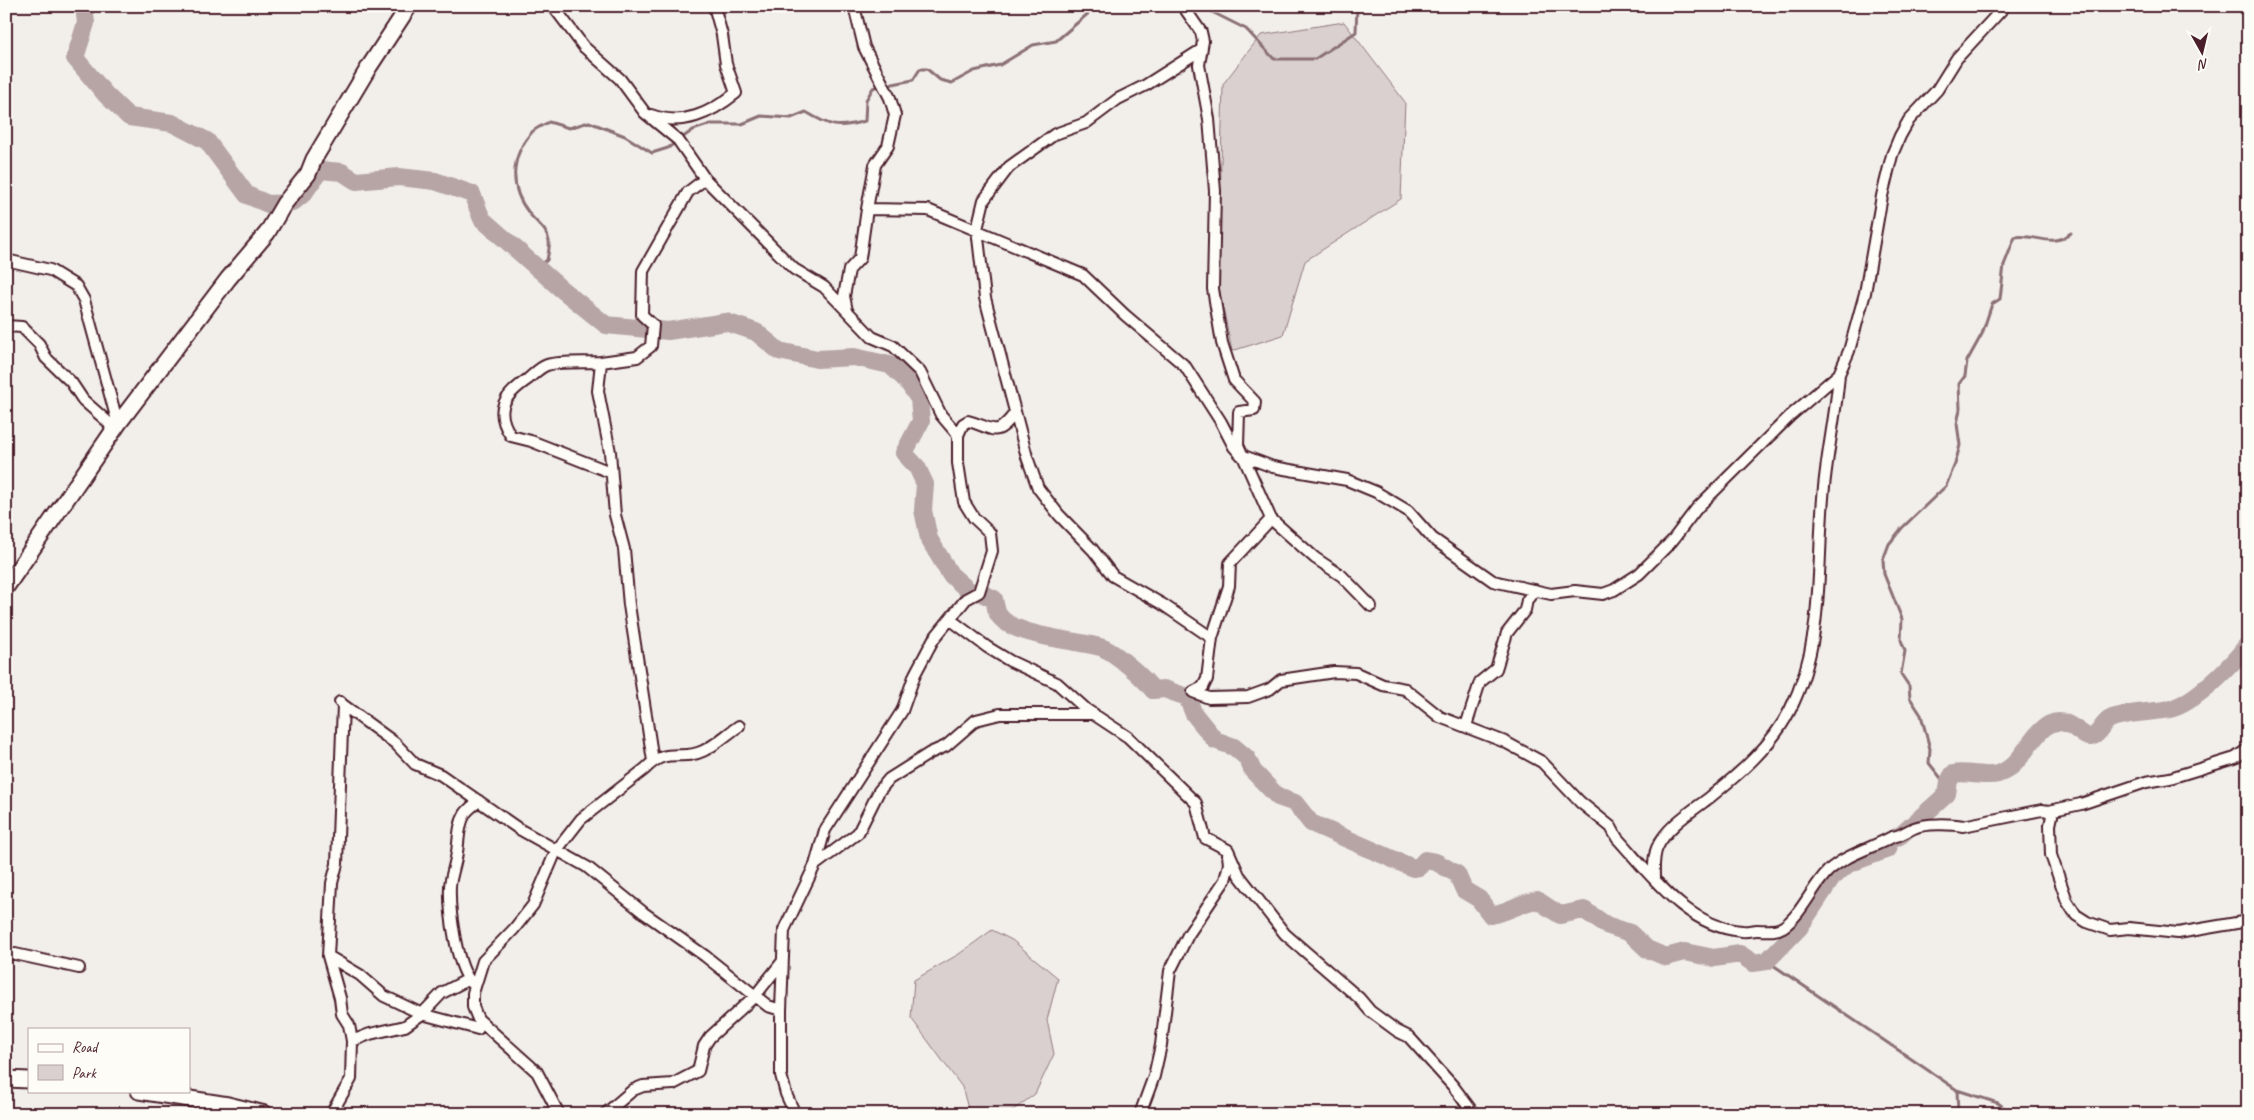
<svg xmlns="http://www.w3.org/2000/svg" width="2254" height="1120" viewBox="0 0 2254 1120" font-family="Caveat,sans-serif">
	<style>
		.green { fill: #d9d0cf; stroke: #92787d }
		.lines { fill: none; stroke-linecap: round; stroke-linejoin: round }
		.stream { stroke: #8b6f75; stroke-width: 3 }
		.river { stroke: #b7a5a6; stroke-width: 18 }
		.street-casing { stroke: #4a1f2b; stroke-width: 14 }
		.secondary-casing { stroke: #4a1f2b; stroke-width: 19 }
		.street { stroke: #fdfcf7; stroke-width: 10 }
		.secondary { stroke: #fdfcf7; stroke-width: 15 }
	</style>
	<rect width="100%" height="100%" fill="#f2efeb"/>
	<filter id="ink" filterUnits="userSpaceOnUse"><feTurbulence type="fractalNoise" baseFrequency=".02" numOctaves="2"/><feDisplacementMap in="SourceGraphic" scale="10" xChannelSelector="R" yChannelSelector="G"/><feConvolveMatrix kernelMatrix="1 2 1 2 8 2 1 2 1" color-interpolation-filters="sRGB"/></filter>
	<g filter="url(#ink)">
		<path class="green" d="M1344,22L1405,102L1401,199L1305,261L1283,335L1232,351L1218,283L1223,84L1261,35Z
			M992,930L1012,940L1058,978L1047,1020L1054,1054L1035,1094L1008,1114H966L969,1112L962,1087L911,1018L914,980L959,954Z"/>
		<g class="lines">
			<path class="stream" d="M1110,6H1113
				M1172,6L1181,7
				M1188,8L1206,9L1246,29L1274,59H1315L1356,32L1357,6
				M888,85L913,80L920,69H927L940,80L952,83L974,71L1000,65L1033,45L1056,41L1097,6
				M537,268L547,260C548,255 550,247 549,241C547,228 536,223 529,213C509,188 510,157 532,132C536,128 543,125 549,122L569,128L589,122L625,136L652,153L668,148L693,130L711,124H742L761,116L791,118L806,112C831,127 837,129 865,121L866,100L873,88L880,85
				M1948,787L1929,763L1930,749L1921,715L1910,698L1909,686L1901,674L1905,651L1901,640L1902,619L1884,574L1883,560L1889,544L1902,528L1946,486L1955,464L1960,445L1957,424L1960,409L1959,384L1965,376L1967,361L1982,334L1992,304L2000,299L2004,265L2015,237C2035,233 2052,249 2071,233
				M1767,961L1957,1090L1998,1103L2012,1114
				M1957,1090L1958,1114"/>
			<path class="river" d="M84,6L86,23L75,58L106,95L129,117L172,123L207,141L247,195L268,204L292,203L304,193L320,170L342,172L356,181L399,177L435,181L472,194L482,219L560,288L606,325L668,331L726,322L756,332L779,351L817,359L854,357L890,365L907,381L919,399L921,421L904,453L917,467L925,484L923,510L929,539L950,574L969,591L979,592L994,599C995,603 996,610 998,614C1011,637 1079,640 1103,648C1116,653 1144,678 1153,690L1164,689L1187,697L1194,714L1215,740L1234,747L1247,758L1253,771L1278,797L1295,803L1311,823L1413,868L1419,867L1425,860L1436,862L1457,874L1464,890L1479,899L1491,915C1508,912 1520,903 1537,900L1560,915L1584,910L1606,925L1630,933L1647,949L1666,957L1685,952L1714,958L1740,954L1753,963L1767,961L1799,928L1832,878L1848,864L1888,849L1890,841L1901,835L1947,794L1949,781L1953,774C1968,771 1984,778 1998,774C2023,766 2030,734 2050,724C2069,715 2082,739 2091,737C2100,735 2102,723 2110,719C2121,713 2156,712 2170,709C2195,703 2233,664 2248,644"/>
			<defs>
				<path id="street" d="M553,6L584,47L620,79L645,113L678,140L705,179L794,269L824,287L872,337L893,346L920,372L941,415L958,435V463L964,502L974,518L990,533L992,551L979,592L966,599L933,640L915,674L902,711L825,830L815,865
					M854,6L864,47L890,98L895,115L888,146L875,165L867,209
					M1183,6L1201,32L1203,41L1199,65L1209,119L1215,191L1213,289L1222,343L1234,380L1255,402L1254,410L1239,412L1238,445L1271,519L1315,558L1342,576L1371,606
					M1201,50L1146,85L1118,99L1086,123L1055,134L1009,167L984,200L977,229L985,298L1027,457L1038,488L1059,515L1093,550L1113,576L1162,604L1212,638
					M651,115C683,127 711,113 736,93L726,64L722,35L714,6
					M6,260L50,270L76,286L84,300L118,424
					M847,311L844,296L849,270L860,258L867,209L928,210L1083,275L1125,315L1185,366L1221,422L1234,447L1241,455L1273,467L1347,480L1376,492L1408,511L1432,538L1493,581L1551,594L1575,591L1603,594L1614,590L1639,574L1672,541L1697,508L1790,416L1839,374L1849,351L1865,293L1882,196L1892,155L1900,136L1909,120L1937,90L1957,58L2005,6
					M6,326L22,327L39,344L46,358L71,382L83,400L108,422L113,432
					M601,362C585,363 561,361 547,365C540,367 533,375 528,379C505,395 493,409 511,436L531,441L610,472
					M958,435L963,424L968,421C993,427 995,440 1015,413
					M1271,519L1230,563L1229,586L1212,638L1207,679L1203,687L1193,692L1209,698L1248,697L1270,689L1281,680L1334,672L1356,673L1383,685L1405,689L1440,717L1505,742L1542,762L1580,802L1611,827L1617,838C1651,875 1687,927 1742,931C1747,932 1752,930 1757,930C1765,930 1775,932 1783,927C1802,914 1812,887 1828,871C1845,855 1872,848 1892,837C1901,836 1906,831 1914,828C1925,823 1952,824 1963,826L2042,810L2049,811L2052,816L2050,825L2051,855L2067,901L2076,915L2087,922L2110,930L2129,928L2178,933L2248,921
					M951,620L987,647L1010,661L1057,683L1087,710L1128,737L1196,803L1205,838L1228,850L1239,875L1285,934L1359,998L1370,1011L1397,1031L1409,1037L1453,1086L1474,1114
					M343,705L395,743L415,764L441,775L519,829L587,867L644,913L705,956L768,1006L781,1010
					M1466,726L1480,682L1496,669L1507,633L1525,610L1527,600L1535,590
					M653,761L629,605L624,549L615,515L610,452L598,391L601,362L637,357L651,346L653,325L642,315L643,271L688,192L705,179
					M2049,811L2081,804L2146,782L2170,778L2235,758L2248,749
					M1654,878C1654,868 1653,857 1657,848C1666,827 1692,811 1709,798C1740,773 1772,746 1790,710C1824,643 1817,570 1823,498C1826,456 1836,416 1839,374
					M6,954H15L79,968
					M328,956L360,975L384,996L422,1014L405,1026L370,1034L352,1041
					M467,980L442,993L422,1014L478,1029
					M474,985C456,971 449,909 450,886C451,875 456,863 457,852C459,840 458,825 465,814C468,809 474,805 479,801
					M6,1064L8,1079
					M331,1114L351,1079L352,1041L349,1025L342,1014L340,998L328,956L332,883L337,864L343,705L340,702
					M559,1114L537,1072L478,1019L473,1007V993L483,961L514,929L533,905L556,851L581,819L645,769C668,745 680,762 703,751C716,745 727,734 739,726
					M605,1114L633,1090L643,1086L673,1084L698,1071L704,1046L710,1037L755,996L782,962
					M795,1114L786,1094L781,1075V1010L784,930L815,865L858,833L879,791L889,779L930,753L946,746L976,720L1000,714H1094
					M1140,1114L1154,1076L1161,1045L1170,971L1188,935L1225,880L1229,864L1228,855"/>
				<path id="secondary" d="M6,587L118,424L228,279L267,233L284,204L308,174L314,159L369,67L409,6
					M6,1079L29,1080
					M139,1091L228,1105L265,1114"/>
			</defs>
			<use href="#street" class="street-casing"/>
			<use href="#secondary" class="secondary-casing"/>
			<use href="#street" class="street"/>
			<use href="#secondary" class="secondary"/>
		</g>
	</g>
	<rect width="2254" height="1120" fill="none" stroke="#fdfcf7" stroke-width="25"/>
	<rect x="12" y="12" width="2229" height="1095" fill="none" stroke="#4a1f2b" stroke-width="2" filter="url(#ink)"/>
	<rect x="28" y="1028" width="162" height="65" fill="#fdfcf7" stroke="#b5a4a5"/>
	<rect x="38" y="1044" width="25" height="8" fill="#fdfcf7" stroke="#b5a4a5"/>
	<text x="72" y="1052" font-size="15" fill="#4a1f2b">Road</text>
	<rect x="38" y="1065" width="25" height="15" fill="#d9d0cf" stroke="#b5a4a5"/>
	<text x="72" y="1078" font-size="15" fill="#4a1f2b">Park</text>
	<g transform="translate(2202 52) rotate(172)" stroke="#fdfcf7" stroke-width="4" paint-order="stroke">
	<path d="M0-4L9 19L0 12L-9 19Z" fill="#4a1f2b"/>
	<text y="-8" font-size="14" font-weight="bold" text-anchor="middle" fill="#4a1f2b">N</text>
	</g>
</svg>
